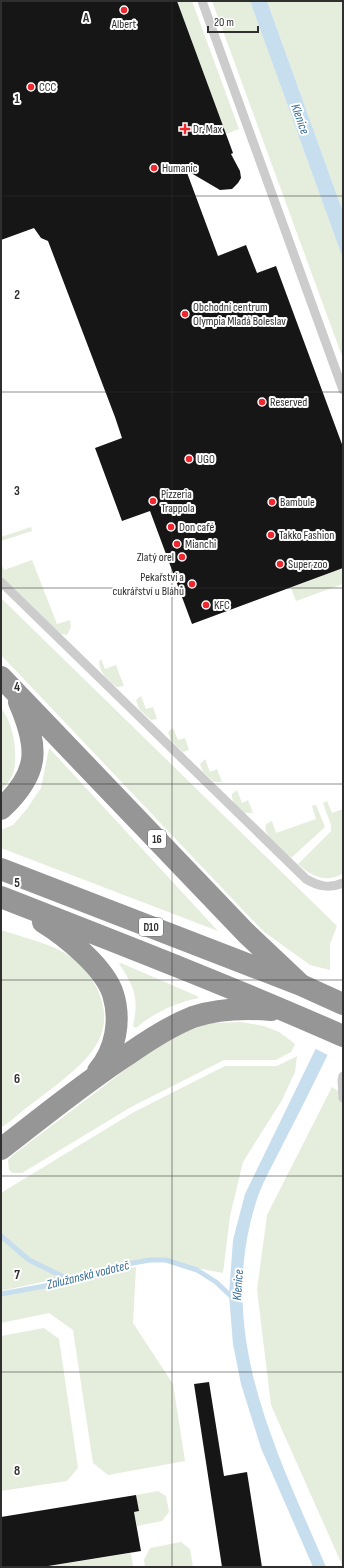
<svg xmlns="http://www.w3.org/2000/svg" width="344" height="1568" viewBox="0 0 344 1568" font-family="'Sofia Sans Condensed',sans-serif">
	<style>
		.green { fill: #e5eddc }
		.water { fill: #c7deee }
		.pier { fill: #fff }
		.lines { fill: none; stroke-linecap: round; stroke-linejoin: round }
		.stream { stroke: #c7deee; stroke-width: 5 }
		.building { fill: #161616 }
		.lane { stroke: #ccc; stroke-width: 9 }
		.highway { stroke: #969696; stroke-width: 22 }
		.grid { fill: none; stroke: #2f2f2f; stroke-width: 1; stroke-opacity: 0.55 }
		.poi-dot { fill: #f1262f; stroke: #fff; stroke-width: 1.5 }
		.labels { text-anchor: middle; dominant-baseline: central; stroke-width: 4; stroke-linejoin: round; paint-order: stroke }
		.shield { fill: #fff; stroke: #6d6d6d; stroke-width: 1 }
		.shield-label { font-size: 11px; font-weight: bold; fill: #2f2f2f }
		.poi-label { font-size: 12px; fill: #2f2f2f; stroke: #fff; text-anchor: start }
		.water-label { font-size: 13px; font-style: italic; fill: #376f98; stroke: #fff }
		.grid-label { font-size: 13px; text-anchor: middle; font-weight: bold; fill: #2f2f2f; stroke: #fff; stroke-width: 4; stroke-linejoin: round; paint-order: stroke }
	</style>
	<rect width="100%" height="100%" fill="#fff"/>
	<path class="green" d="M177,1H192L239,129L226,134Z
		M212,1H250L256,17L343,259V359Z
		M267,1H343V212Z
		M31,527L32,531L1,541V537Z
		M32,560L57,624L70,620L71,627L67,635L61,634L1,576V563L4,570Z
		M343,568V584L296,601L291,588Z
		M1,598L337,926L330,944V970L310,965L263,931L1,655Z
		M101,659L105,669L116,665L124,686L117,687C108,681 100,673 99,662Z
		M141,696L146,709L153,707L157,719L151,720L139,709L136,700Z
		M1,708C14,723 20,761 11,778C8,783 4,787 1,791Z
		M173,728L178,740L185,738L189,750L183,752L171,741L168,732Z
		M49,748L218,931L1,848V830L13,825L26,810L41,788Z
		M205,759L210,772L217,769L222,782H214L203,772L200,764Z
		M237,790L242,803L248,800L253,813H245C239,808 231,803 232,794Z
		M327,801L332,813L343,809V873C328,884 310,876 298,864L331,831V825L323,803Z
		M316,805L325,827L291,858C283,850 262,837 266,824L272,821L276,833L316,819L312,806Z
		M1,930C19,936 44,942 61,951C78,960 92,975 99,993C117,1037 85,1062 54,1087C43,1095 31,1104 20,1113C14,1118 8,1124 1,1127Z
		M121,963L197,996L199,998C175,1003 155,1012 136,1028L133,1026C139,999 135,987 119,964Z
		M241,1022L264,1026L279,1032L295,1044L291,1052L276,1060H224L131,1107L22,1173H12L9,1170L8,1160L13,1155L150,1051L184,1032L212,1023Z
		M297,1056L295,1072L282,1100L243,1162L230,1216L223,1273L159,1261H137L1,1291V1193L134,1112L225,1066H277Z
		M332,1087L343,1094V1567L271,1405L257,1290L267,1215Z
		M136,1267L133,1323L173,1384L185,1461L108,1475L93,1463L73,1330L49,1313L1,1323V1292Z
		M44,1328L59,1339L78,1468L67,1481L1,1491V1336Z
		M158,1491L166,1496L169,1512L162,1521L137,1526L134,1512L139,1511L136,1495Z
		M181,1542L190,1549L193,1567H145L144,1560L150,1548Z
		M131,1553L133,1567H44Z"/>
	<path class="water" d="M250,1H267L343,212V259Z
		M317,1046L330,1050C315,1081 300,1111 284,1142C275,1161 264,1179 257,1199C214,1332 275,1448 326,1567H313L261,1448L241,1384L233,1344L229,1295L233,1240L245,1194Z"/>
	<path class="pier" d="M343,996V1032L330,1056L314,1048Z"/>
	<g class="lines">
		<path class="stream" d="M1,1236L29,1260L72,1281
			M1,1294L72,1281L127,1264L150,1260H166L197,1270L216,1282L234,1299"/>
	</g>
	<path class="building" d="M1,1H177L233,153L231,154L240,171L241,178L238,183L232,189L220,190L186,170L218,256L246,245L257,273L276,266L343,447V568L192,624L150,511L122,521L95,448L122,438L115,417L48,241L41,238L34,228L1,240Z
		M209,1382L224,1476L247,1472L262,1567H222L194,1384Z
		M136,1495L139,1511L134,1512L141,1551L42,1567H1V1517Z"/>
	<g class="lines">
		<path class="lane" d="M202,1L343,390
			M1,582L306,879C318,886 329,889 343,883
			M343,1076L342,1080L343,1098"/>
		<path class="highway" d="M1,677L246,933L301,985
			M1,809C40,773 39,748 19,702
			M1,869L301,985L343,1004
			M1,897C116,942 230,986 343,1036
			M43,922C66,936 105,968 113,994C121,1020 116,1050 98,1071
			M1,1149C44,1116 85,1082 130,1053C150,1039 170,1026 193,1017C217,1009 247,1008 271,1010"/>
	</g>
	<path class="grid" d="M172,1V1567M1,196H343M1,392H343M1,588H343M1,784H343M1,980H343M1,1176H343M1,1372H343"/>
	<g class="poi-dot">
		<circle cx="124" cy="10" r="4"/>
		<circle cx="31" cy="87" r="4"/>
		<path d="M183 123h4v4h4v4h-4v4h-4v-4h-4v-4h4z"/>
		<circle cx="154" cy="168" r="4"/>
		<circle cx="185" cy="314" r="4"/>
		<circle cx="262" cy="402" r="4"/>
		<circle cx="189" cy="459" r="4"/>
		<circle cx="153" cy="501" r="4"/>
		<circle cx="272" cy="502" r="4"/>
		<circle cx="171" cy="527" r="4"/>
		<circle cx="271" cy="535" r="4"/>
		<circle cx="177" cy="544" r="4"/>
		<circle cx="182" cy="557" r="4"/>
		<circle cx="280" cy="564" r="4"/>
		<circle cx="192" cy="584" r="4"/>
		<circle cx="206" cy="605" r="4"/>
	</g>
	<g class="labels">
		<g class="shield">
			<rect x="148" y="830" width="18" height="18" rx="3"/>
			<rect x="139" y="918" width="24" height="18" rx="3"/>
		</g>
		<g class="shield-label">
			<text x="157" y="839">16</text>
			<text x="151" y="927">D10</text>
		</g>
		<g class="poi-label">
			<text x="124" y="24" text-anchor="middle">Albert</text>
			<text x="39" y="87">CCC</text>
			<text x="193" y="129">Dr. Max</text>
			<text x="162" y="168">Humanic</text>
			<text x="193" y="307">Obchodní centrum<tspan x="193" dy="14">Olympia Mladá Boleslav</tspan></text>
			<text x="270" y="402">Reserved</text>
			<text x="197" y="459">UGO</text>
			<text x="161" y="494">Pizzeria<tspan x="161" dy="14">Trappola</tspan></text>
			<text x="280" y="502">Bambule</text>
			<text x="179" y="527">Don café</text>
			<text x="279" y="535">Takko Fashion</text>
			<text x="185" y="544">Mianchi</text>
			<text x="174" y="557" text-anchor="end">Zlatý orel</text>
			<text x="288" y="564">Super zoo</text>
			<text x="184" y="577" text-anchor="end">Pekařství a<tspan x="184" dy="14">cukrářství u Bláhů</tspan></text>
			<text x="214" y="605">KFC</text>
		</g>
		<g class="water-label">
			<text transform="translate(300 119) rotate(70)">Klenice</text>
			<text transform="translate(88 1275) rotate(-14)">Zalužanská vodoteč</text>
			<text transform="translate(238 1285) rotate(-86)">Klenice</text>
		</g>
	</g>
	<g class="grid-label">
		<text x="86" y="22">A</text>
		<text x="17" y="103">1</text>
		<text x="17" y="299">2</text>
		<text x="17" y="495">3</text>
		<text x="17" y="691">4</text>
		<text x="17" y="887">5</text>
		<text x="17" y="1083">6</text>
		<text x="17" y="1279">7</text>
		<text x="17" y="1475">8</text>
	</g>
	<rect width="344" height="1568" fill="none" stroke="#2f2f2f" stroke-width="4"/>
	<path d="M208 26v6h50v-6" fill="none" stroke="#2f2f2f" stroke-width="2"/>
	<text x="214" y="26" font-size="12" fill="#2f2f2f" stroke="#ffffff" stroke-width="3" paint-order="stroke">20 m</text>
</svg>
